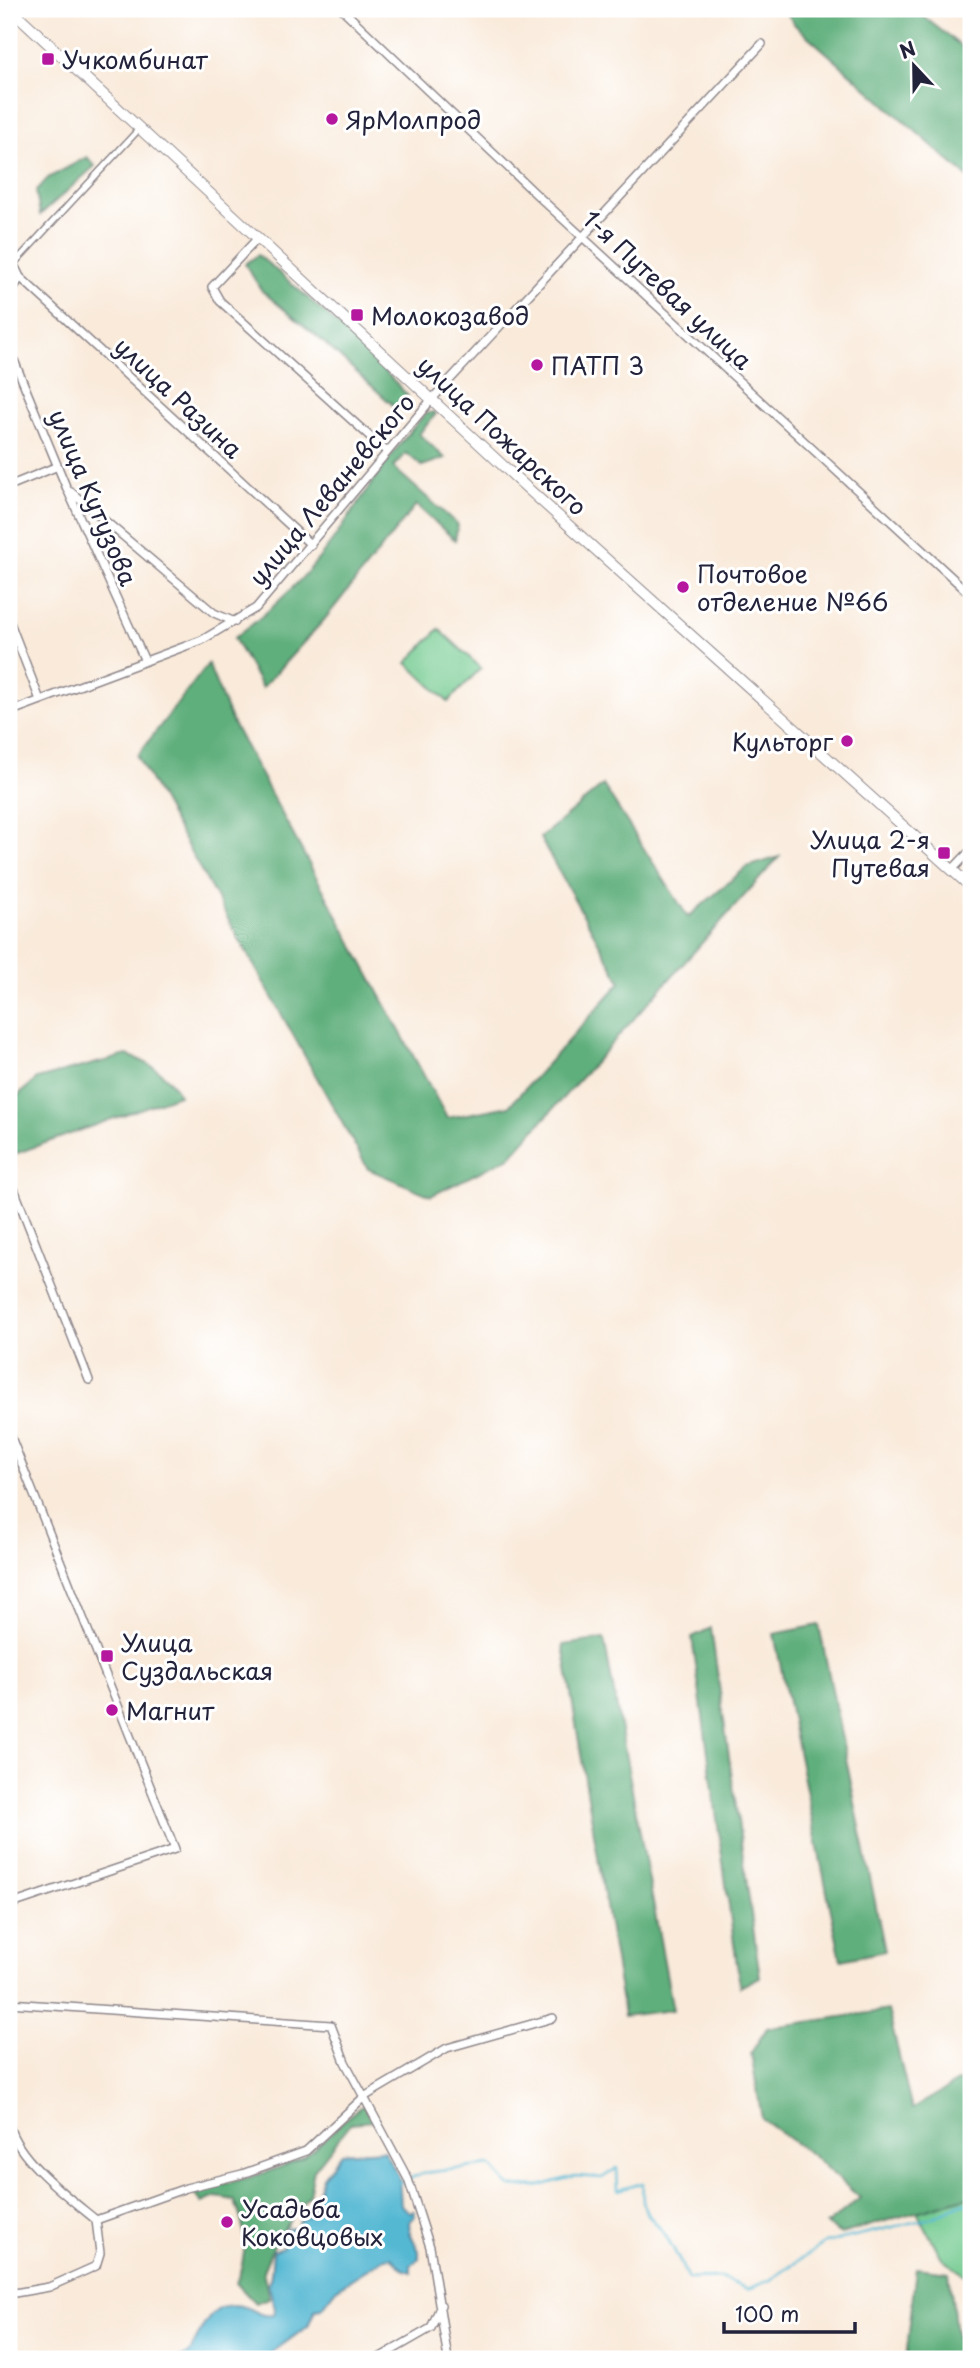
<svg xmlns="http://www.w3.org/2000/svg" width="980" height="2368" viewBox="0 0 980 2368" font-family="'Playpen Sans',sans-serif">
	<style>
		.green { fill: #74cb91; stroke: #4b7666; stroke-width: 2 }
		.forest { fill: #5faf7b; stroke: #40685b; stroke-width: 2 }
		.water { fill: #55b8d3; stroke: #3c6d87; stroke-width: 2 }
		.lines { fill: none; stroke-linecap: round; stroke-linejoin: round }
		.stream { stroke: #55b8d3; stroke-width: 2.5 }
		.pedestrian-casing { stroke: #8e868a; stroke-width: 8 }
		.minor-casing { stroke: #8e868a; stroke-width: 10 }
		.tertiary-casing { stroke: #8e868a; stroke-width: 12 }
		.pedestrian { stroke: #fff; stroke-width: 5 }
		.minor { stroke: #fff; stroke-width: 7 }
		.tertiary { stroke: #fff; stroke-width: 10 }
		.poi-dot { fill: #b5179e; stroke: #fff; stroke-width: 2.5 }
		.labels { text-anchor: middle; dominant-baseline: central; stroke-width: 6; stroke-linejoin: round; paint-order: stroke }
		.poi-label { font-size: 24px; fill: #22223b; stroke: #fff; text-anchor: start }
		.street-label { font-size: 24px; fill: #22223b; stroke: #fff }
	</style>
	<rect width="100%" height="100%" fill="#fff"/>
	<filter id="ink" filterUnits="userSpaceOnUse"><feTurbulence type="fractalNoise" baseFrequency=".0143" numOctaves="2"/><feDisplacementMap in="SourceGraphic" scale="14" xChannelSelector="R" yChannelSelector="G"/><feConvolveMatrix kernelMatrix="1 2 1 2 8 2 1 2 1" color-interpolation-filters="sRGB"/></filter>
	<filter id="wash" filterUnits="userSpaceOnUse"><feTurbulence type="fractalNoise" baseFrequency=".00686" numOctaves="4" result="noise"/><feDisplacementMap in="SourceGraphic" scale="28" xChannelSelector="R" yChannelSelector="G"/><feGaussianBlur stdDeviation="1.57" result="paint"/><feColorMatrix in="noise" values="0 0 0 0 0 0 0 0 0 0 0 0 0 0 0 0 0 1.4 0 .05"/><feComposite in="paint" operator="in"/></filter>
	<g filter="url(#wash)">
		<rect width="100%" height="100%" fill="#f9eada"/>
		<path class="green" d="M439,629L481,668L448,702L407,663Z
			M971,2196V2276L968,2277L943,2260L917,2212Z"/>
		<path class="forest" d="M784,9H914L971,54V180L795,25Z
			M87,157L95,166L40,215L36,191L48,178Z
			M258,255C311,299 362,345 408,396L397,409L320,339L262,291L245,264Z
			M433,412L436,414L419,434L445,458L422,466L406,453L393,467L458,525L455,540L416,505L324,620L262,688L234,638C271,611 306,577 333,540C363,497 390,453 425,414Z
			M208,664L231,720L447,1118L509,1106L621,982L540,838L603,785L688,917L747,867L779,857L510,1157L431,1196L368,1169L137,756Z
			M127,1055C148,1062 169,1074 179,1095L9,1156V1103L37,1079Z
			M819,1625L885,1951L841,1960L774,1634Z
			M711,1628L760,1977L740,1987L692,1637Z
			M604,1639L673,2010L624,2016L563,1645Z
			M888,2010L912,2109L963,2079L971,2023V2196L841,2234L826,2225L860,2198L813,2156L762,2119L751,2053L767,2028Z
			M364,2105L374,2121L351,2123L314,2170L309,2195L277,2238L263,2271L269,2298L255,2303L236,2283C248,2253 247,2230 234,2200L216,2197L202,2203L193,2191C229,2182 269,2175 302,2157C325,2144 340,2118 364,2105Z
			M916,2268L949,2272L959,2359H906Z"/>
		<path class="water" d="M383,2150L399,2176L401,2205L410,2212L414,2211L415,2216L409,2222L410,2233L419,2251V2259L411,2265V2272L402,2269L391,2257L385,2258L336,2289L321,2308L315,2309L308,2326L263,2359H178L190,2353C200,2331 214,2294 247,2308C257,2312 262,2317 273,2315L275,2309L268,2284C274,2273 270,2262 274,2250L283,2247L281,2235L287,2229L296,2228L300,2220L310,2215L323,2177L341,2153Z"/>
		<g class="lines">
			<path class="stream" d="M399,2183L423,2173L490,2165L509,2186L536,2187L575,2176L602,2178L617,2168L618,2190L643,2183C641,2219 648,2210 665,2235C675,2249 681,2264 688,2279L720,2278L748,2289L770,2280L825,2243L931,2218L964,2203L971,2204"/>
		</g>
	</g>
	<g filter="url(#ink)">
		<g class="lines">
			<defs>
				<path id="pedestrian" d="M9,269L140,128"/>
				<path id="minor" d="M342,9L538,196L971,595
					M257,239L212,287L220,301L386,451
					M20,277L311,545
					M9,298L20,277L14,265
					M9,348L67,489L145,661
					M9,486L58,466
					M71,492L214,613L235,622
					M9,620L40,700
					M9,712L202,640L256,608L432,399L762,44
					M952,870L971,850
					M9,1176L89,1380
					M9,1432L175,1849L9,1905
					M9,2003L331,2025L345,2062L408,2179L430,2247L448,2359
					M9,2125C18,2160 68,2197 96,2220L186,2188L242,2174L306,2151L364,2097L447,2048L553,2018
					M9,2294L49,2287L96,2266L100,2253L96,2220
					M377,2359L431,2328L441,2305"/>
				<path id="tertiary" d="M11,9L526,487L971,887"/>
			</defs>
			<use href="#pedestrian" class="pedestrian-casing"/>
			<use href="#minor" class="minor-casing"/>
			<use href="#tertiary" class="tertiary-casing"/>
			<use href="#pedestrian" class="pedestrian"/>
			<use href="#minor" class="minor"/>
			<use href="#tertiary" class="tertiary"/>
		</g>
	</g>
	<g class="poi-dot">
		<rect x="41" y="52" width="14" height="14" rx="3.5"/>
		<circle cx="332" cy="119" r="7"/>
		<rect x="350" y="308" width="14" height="14" rx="3.5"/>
		<circle cx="537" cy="365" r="7"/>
		<circle cx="683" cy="587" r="7"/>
		<circle cx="847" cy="741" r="7"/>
		<rect x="937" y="846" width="14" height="14" rx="3.5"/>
		<rect x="100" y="1649" width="14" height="14" rx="3.5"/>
		<circle cx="112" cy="1710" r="7"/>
		<circle cx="227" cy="2222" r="7"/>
	</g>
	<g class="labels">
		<g class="poi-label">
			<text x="62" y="59">Учкомбинат</text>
			<text x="346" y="119">ЯрМолпрод</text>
			<text x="371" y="315">Молокозавод</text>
			<text x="551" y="365">ПАТП 3</text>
			<text x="697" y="573">Почтовое<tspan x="697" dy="28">отделение №66</tspan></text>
			<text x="833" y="741" text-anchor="end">Культорг</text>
			<text x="930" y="839" text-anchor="end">Улица 2-я<tspan x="930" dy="28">Путевая</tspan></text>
			<text x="121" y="1642">Улица<tspan x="121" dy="28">Суздальская</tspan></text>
			<text x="126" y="1710">Магнит</text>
			<text x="241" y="2208">Усадьба<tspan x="241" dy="28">Коковцовых</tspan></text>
		</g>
		<g class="street-label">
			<text transform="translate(668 289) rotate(43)">1-я Путевая улица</text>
			<text transform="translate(179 397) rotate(43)">улица Разина</text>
			<text transform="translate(503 435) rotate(43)">улица Пожарского</text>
			<text transform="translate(331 489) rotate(-50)">улица Леваневского</text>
			<text transform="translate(94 497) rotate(67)">улица Кутузова</text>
		</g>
	</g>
	<rect width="980" height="2368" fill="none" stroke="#fff" stroke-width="35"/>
	<g transform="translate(914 66) rotate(338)" stroke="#ffffff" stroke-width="5" paint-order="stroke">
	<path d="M0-5L12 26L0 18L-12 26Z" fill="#22223b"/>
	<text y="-10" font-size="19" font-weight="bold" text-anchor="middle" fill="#22223b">N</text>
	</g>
	<path d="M724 2322v10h131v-10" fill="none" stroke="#22223b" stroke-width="3.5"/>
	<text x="735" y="2322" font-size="21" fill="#22223b" stroke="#ffffff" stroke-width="5" paint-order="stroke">100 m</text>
</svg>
